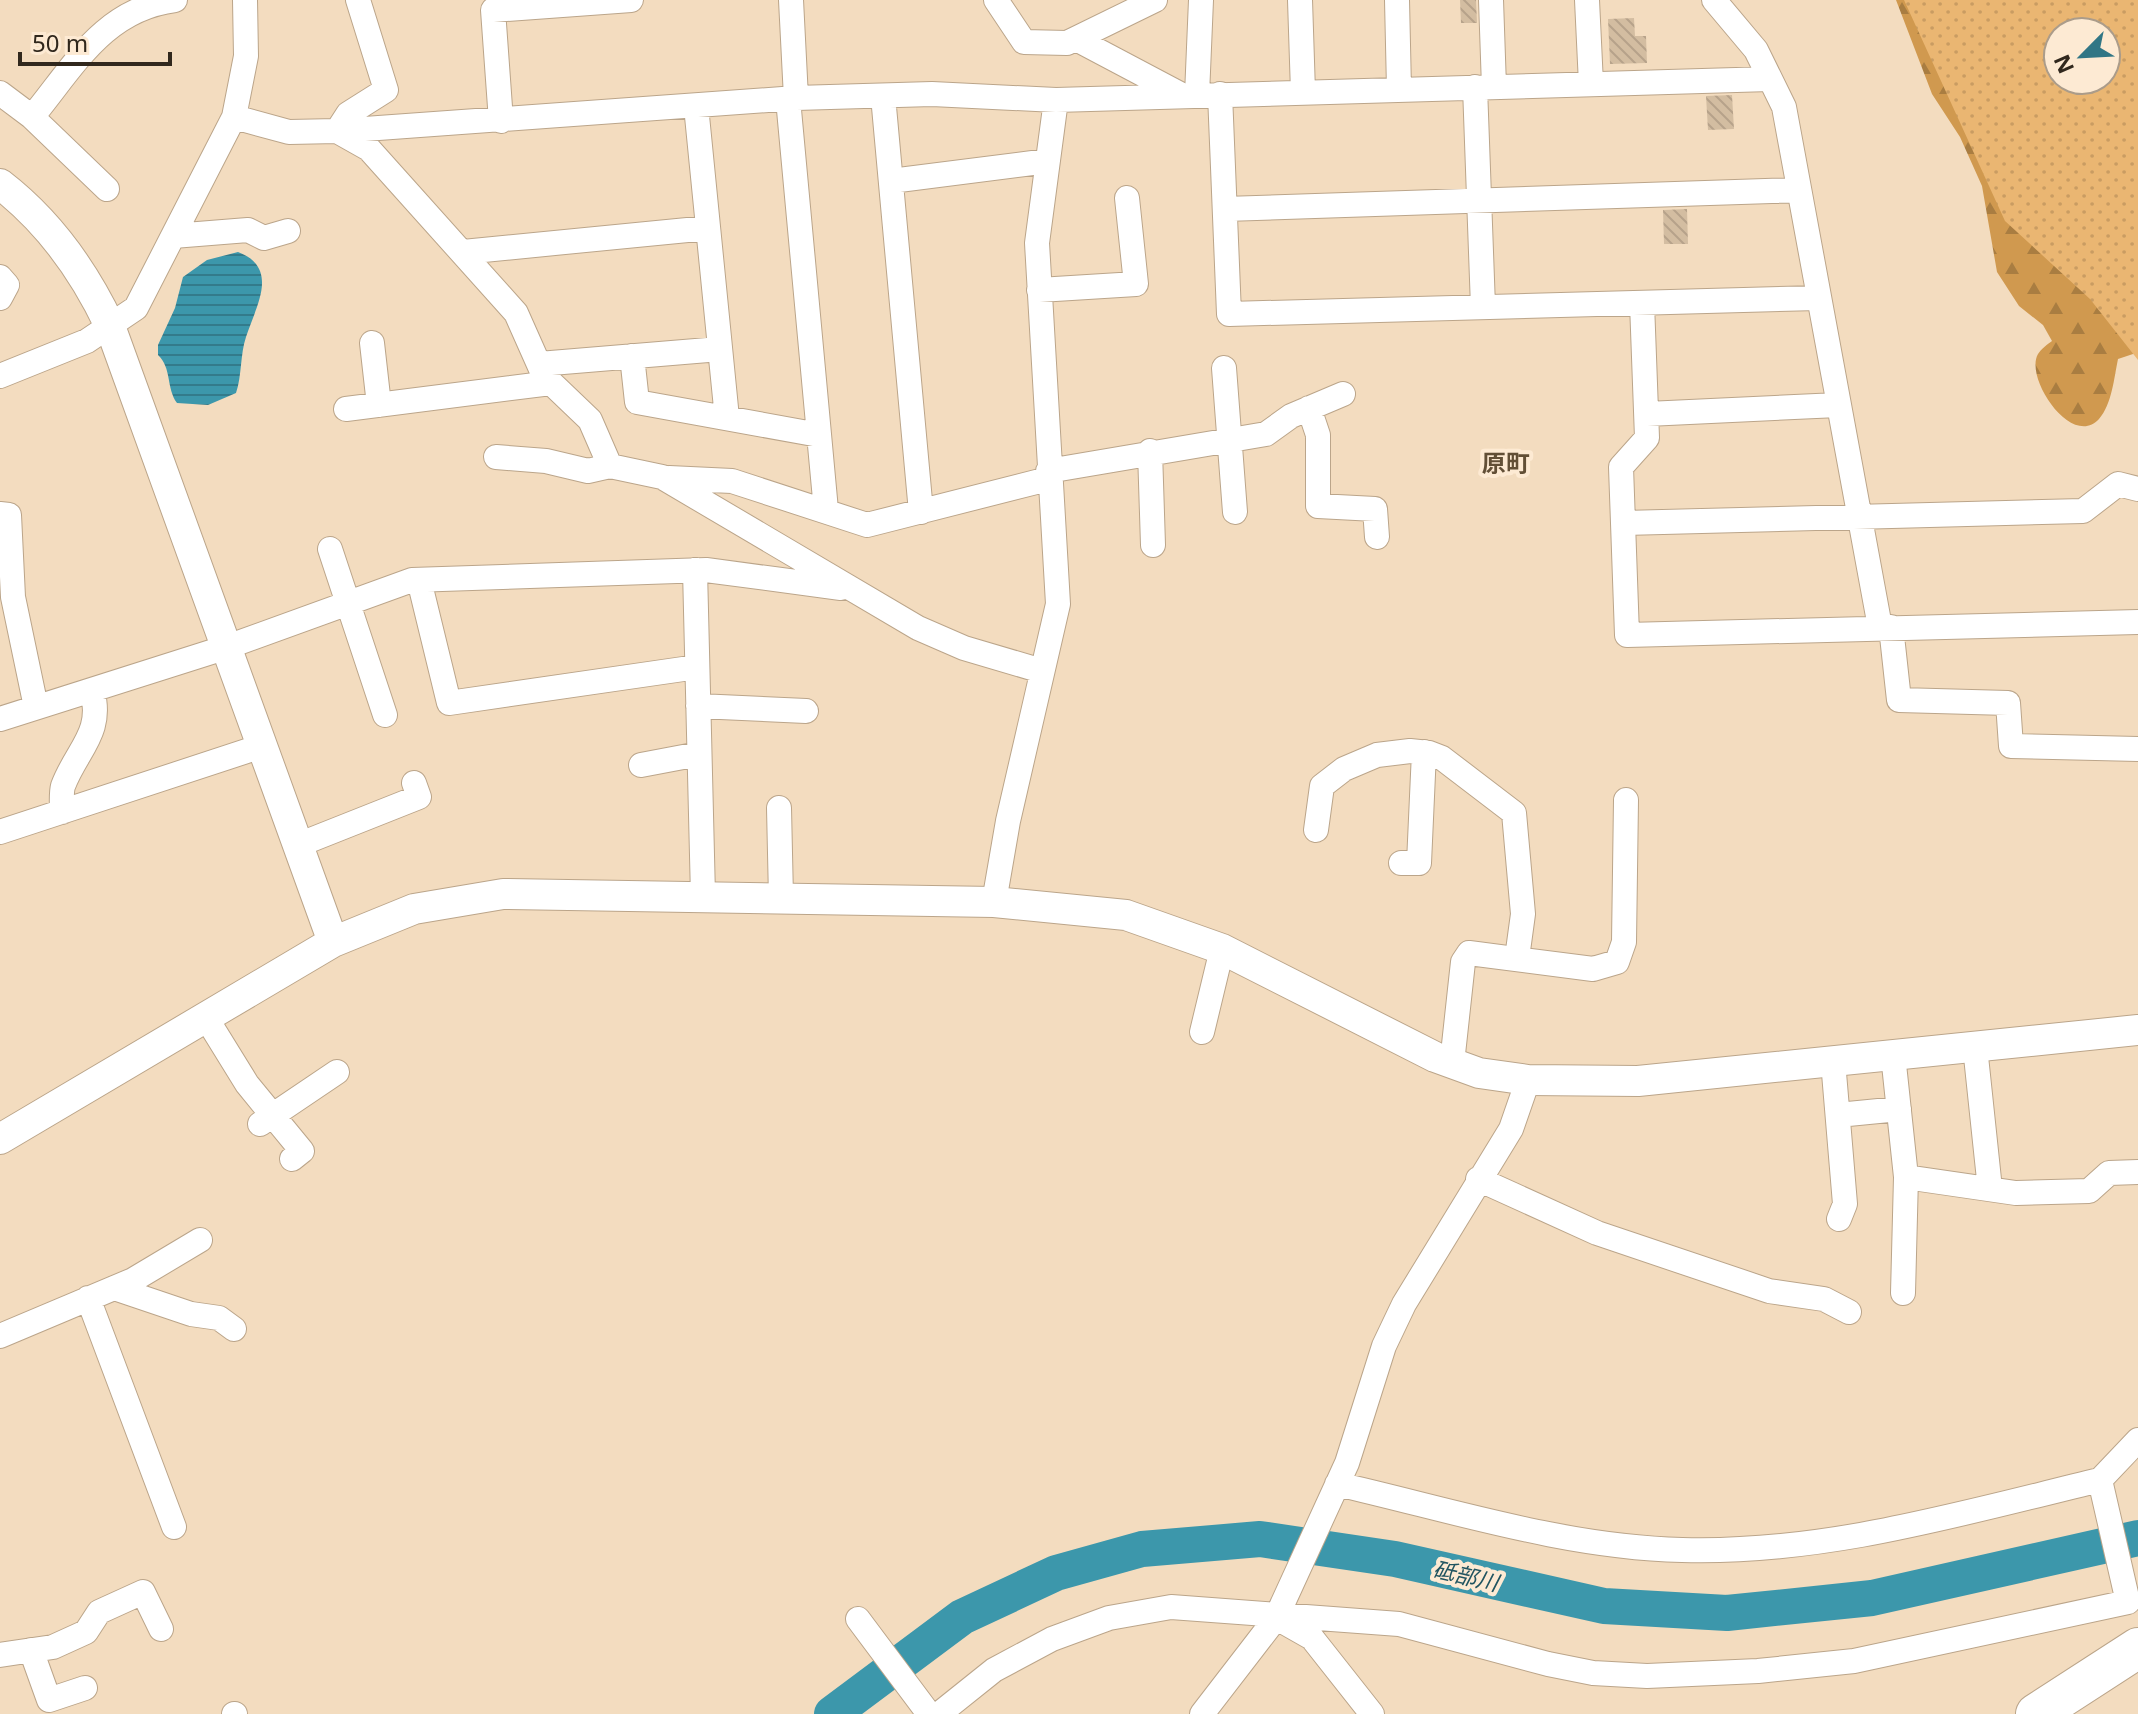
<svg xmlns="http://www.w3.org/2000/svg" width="2138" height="1714" viewBox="0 0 2138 1714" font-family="'Noto Sans','Noto Sans JP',sans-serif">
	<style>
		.forest { fill: url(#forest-firs); fill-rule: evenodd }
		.park { fill: url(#park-dots); fill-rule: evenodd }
		.water { fill: url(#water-rules) }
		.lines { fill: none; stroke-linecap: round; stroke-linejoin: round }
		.river { stroke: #3c97ab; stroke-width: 36 }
		.building { fill: url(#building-back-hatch) }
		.minor-casing { stroke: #bba58a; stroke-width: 26 }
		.tertiary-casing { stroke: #bba58a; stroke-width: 32 }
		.trunk-casing { stroke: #bba58a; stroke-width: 42 }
		.minor { stroke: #fff; stroke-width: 24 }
		.tertiary { stroke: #fff; stroke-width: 30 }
		.trunk { stroke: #fff; stroke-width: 40 }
		.labels { text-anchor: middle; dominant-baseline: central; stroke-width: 8; stroke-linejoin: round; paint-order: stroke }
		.water-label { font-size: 22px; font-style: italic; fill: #215460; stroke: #fdead3 }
		.quarter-label { font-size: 24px; font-weight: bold; fill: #624f36; stroke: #fdead3 }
	</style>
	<defs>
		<pattern id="forest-firs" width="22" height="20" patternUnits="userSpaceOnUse" patternTransform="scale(2)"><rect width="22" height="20" fill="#d0994f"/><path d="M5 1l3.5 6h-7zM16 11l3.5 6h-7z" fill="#a97d41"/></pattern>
		<pattern id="park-dots" width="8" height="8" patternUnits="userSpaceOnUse" patternTransform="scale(2)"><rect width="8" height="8" fill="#eab672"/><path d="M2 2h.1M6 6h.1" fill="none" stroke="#c99c62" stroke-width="1.8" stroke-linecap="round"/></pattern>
		<pattern id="water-rules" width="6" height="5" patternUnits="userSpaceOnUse" patternTransform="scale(2)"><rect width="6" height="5" fill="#3c97ab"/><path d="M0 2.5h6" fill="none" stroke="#337b8b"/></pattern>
		<pattern id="building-back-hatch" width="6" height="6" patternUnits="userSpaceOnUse" patternTransform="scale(2)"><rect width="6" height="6" fill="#d3bda1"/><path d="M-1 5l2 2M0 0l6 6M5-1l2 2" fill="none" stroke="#b6a28a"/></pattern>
	</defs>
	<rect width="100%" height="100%" fill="#f3dcbf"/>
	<path class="forest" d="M1896,0H2138L2136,353L2118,359C2114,378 2112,404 2099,419C2072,449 2024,378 2038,354C2041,349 2048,344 2052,341L2043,325L2019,306L1997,272L1982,186L1960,137L1932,94ZM2058,32H2106V80H2058Z"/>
	<path class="park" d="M1904,0H2138V360L2090,299L2005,221ZM2058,32H2106V80H2058Z"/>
	<path class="water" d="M238,252C281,268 255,308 246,337C240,355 242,375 236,393L208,405L177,403C166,388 172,368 158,355V345L175,308L183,277L207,260Z"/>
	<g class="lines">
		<path class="river" d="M832,1714L962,1617L1056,1573L1142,1549L1260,1539L1395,1559L1604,1606L1727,1613L1872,1598L2138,1538"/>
	</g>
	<path class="building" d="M1460,0H1476L1477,23H1461Z
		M1634,18L1635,36H1646L1647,63L1610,64L1608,19Z
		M1732,95L1734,129L1708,130L1706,96Z
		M1687,209L1688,244H1664L1663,210Z"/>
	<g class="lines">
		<defs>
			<path id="minor" d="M791,0L796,98
				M996,0L1024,42L1067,43L1155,0
				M1300,0L1303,92
				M1397,0L1399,89
				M1491,0L1494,87
				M1587,0L1591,84
				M1714,0L1756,50L1784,107L1880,627
				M1076,39L1180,94
				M1475,87L1483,307
				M0,93L32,117L107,189
				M1220,94L1229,314L1818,298
				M1197,95L1201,0
				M883,96L921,512
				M788,99L826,510
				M696,106L727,418
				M32,117C74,66 104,9 175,0
				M234,117L289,132L337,131L796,98L932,94L1056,100L1770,79
				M501,121L493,10L631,0
				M337,131L369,149L516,313L544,376L590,420L610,466L662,477L918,628L964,648L1042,671
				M337,131L348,114L386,90L358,0
				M891,181L1048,161
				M1225,209L1799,190
				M173,236L248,230L264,238L288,231
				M463,252L708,228
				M0,277L7,285L0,298
				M1039,290L1136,284L1127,198
				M1642,303L1647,438L1621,467L1627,635L2138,622
				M372,343L379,405
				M632,356L637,402L819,435
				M539,364L720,349
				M1224,368L1235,512
				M0,376L87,341L136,308L234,117L246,56L245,0
				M1309,408L1318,435V506L1375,509L1377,537
				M346,409L551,383
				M1647,414L1838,405
				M1150,451L1153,545
				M496,457L546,461L588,471L610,466
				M1048,471L1266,434L1291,416L1343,394
				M669,478L732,481L867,525L1048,479
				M0,514L9,515L13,597L36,707
				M1624,523L2083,511L2118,484L2138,489
				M330,549L385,715
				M695,570L703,896
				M419,580L449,703L697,667
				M1891,627L1899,700L2008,703L2011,746L2138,749
				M698,706L806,711
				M0,719L227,647L412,580L706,570L841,588
				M641,765L699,754
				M779,808L781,898
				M62,812C62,804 61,793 63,786C77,749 104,733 92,690
				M1316,830L1322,786L1344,769L1377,755L1410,751L1429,753L1442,758L1514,813L1523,914L1517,958
				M0,832L262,746
				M298,845L419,797L414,783
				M1401,863H1419L1424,752
				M994,902L1008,821L1058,604L1037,243L1056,100
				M205,1016L247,1084L302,1151L292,1159
				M1202,1032L1222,949
				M1975,1047L1990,1189
				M1893,1055L1906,1177L2016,1193L2089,1191L2109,1173L2138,1172
				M1833,1061L1845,1204L1839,1219
				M1452,1063L1463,962L1469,953L1593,969L1617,962L1624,942L1626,800
				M1838,1115L1899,1109
				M260,1124L337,1072
				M1478,1179L1597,1233L1769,1291L1824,1299L1849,1312
				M114,1288L191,1314L219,1318L234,1329
				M1903,1293L1906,1177
				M88,1298L174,1527
				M0,1336L133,1280L200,1240
				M2100,1480L2138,1440
				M858,1619L929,1714
				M1282,1621L1312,1638L1372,1714
				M31,1650L49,1700L85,1688
				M0,1655L53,1647L86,1632L99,1612L143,1592L161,1629
				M234,1714H235
				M939,1714L994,1670L1052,1639L1109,1618L1171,1607L1399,1624L1548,1664L1593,1673L1647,1676L1758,1671L1854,1661L2128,1602L2100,1480C1962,1513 1825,1554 1682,1550C1564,1547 1451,1510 1337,1484
				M1202,1714L1276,1618L1347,1463L1384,1346L1404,1304L1511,1129L1528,1080"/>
			<path id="tertiary" d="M0,184C48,221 84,271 110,326L333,942
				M0,1139L333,942L414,909L503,894L994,902L1126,915L1222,949L1435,1057L1479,1073L1528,1080L1638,1081L2138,1030"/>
			<path id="trunk" d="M2036,1714L2138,1648"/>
		</defs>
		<use href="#minor" class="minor-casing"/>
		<use href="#tertiary" class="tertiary-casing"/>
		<use href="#trunk" class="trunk-casing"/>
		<use href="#minor" class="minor"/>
		<use href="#tertiary" class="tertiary"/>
		<use href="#trunk" class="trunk"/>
	</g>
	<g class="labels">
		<g class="water-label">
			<text transform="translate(1466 1575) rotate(13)">砥部川</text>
		</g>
		<g class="quarter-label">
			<text x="1506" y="462">原町</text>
		</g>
	</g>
	<g transform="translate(2082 56) rotate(246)"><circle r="38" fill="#fdead3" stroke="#ab9c8a" stroke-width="2"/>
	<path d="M0-6L14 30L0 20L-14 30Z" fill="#317685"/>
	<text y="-12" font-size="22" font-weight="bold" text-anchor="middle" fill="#31281d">N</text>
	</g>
	<path d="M20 52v12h150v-12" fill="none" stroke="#31281d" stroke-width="4"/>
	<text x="32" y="52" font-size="24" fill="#31281d" stroke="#fdead3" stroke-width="6" paint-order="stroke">50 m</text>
</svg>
